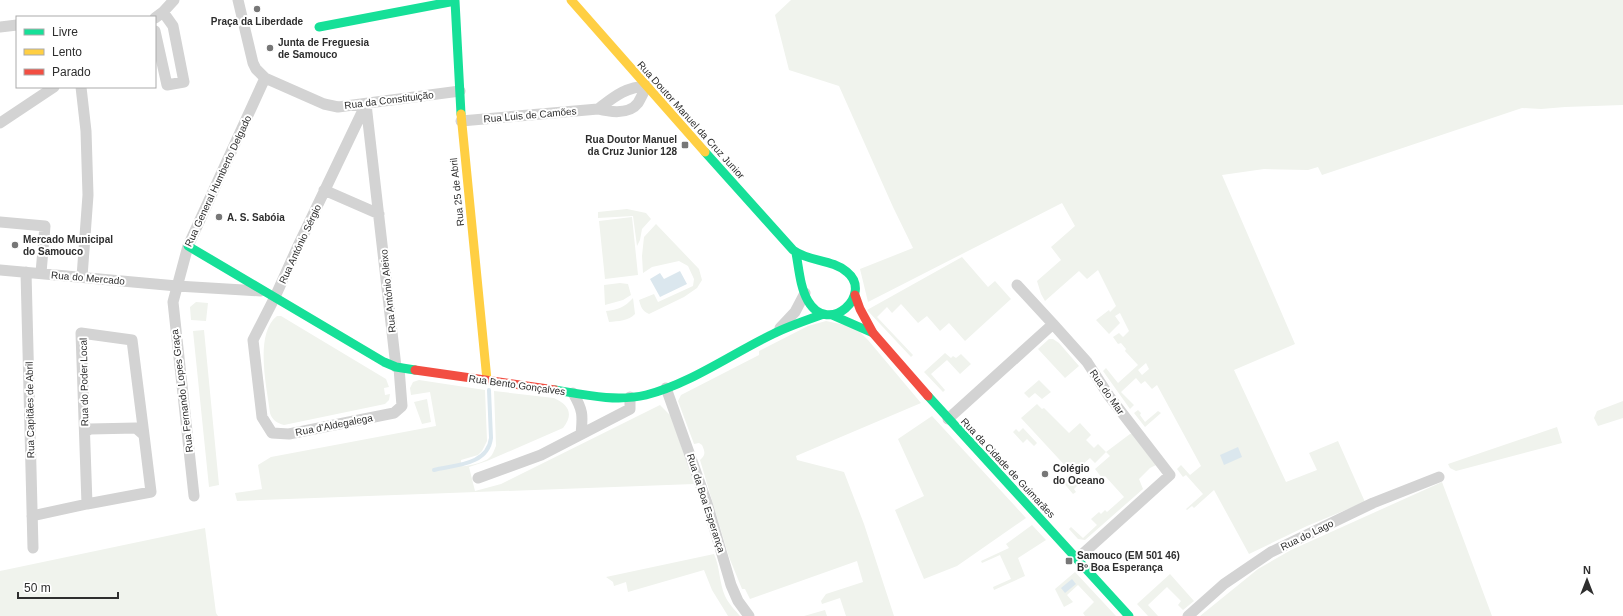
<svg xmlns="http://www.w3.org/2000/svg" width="1623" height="616" viewBox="0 0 1623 616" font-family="Arial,sans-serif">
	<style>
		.green { fill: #f0f3ed; fill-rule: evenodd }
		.water { fill: #dbe7ee }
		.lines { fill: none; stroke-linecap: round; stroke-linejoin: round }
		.stream { stroke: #dbe7ee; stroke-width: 4 }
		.street { stroke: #d3d3d3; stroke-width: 11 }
		.fast { stroke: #16e098; stroke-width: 9 }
		.slow { stroke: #ffcf43; stroke-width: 9 }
		.jam { stroke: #f24e42; stroke-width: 9 }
		.poi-dot { fill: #777; stroke: #fff; stroke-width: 1.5 }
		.labels { text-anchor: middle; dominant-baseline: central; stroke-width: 4; stroke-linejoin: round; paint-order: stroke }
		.poi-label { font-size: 10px; font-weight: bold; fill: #2e2e2e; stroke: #fff; text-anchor: start }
		.street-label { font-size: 10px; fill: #2e2e2e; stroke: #fff }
	</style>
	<rect width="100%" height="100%" fill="#fff"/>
	<path class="green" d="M791,0H1623V105L1565,107L1541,109L1522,108L1322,175L1318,167L1308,170L1264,169L1222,175L1295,344L1234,370L1286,482L1317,470L1309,453L1338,441L1365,502L1307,526L1249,554L1214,490L1194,508L1192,506L1187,510L1186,509L1203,494L1186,475L1183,477L1177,469L1181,465L1190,475L1201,466L1157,385L1152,389L1145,381L1141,384L1136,378L1121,392L1134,405L1130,409L1103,371L1106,368L1118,383L1138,365L1125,351L1126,349L1121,343L1118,344L1113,337L1119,333L1123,337L1129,331L1120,313L1115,316L1120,323L1109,334L1096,320L1109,310L1110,312L1116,306L1098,270L1087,279L1079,271L1045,301L1041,294L1037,281L1061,260L1051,247L1075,226L1062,203L868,302L860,269L913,248L893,207L839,86L789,70L775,15ZM1146,363L1149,369L1142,375L1138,370Z
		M627,209L646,213L651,219L642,229L640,240L637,246L633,216L598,218V212Z
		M632,217L638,275L605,279L599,221Z
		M656,224L699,269L702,280L697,288L684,297L649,314C642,311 641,307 639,300L654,294L658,302L693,286L694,279L688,266L679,261L652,267L643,273L642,256L644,237Z
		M962,257L988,287L995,281L1011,299L965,341L949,323L940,331L927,316L918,323L901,304L892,313L887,307L877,317L913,355L911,357L867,310Z
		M620,283L628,284L631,295L623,300L605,305L604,285Z
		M633,298L635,314C629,321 618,321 609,322L606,311C618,310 625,307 633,298Z
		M196,302L208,303L206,321L191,320L190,307Z
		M277,316H281L386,379L389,387L384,388L385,395L390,394L389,400L385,404L284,425C277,423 272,420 270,413C267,388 254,334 277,316Z
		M826,321L855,327L868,340L921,403L796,456L797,460L844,472L864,524L894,616H846L840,598L822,604L821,601L826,594L863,582L857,561L750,599L745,589H742L729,557L700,460C706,455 705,452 702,445L699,443L694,444L678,401L681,395L759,355V351L808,326Z
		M204,330L219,485L209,487L193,331Z
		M1049,339H1053L1059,343L1079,366L1065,378L1038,349Z
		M945,353L951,358L953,356L956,358L961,354L971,364L960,374L947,360L931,374L945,390L943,392L924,372Z
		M419,380L485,390L487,441L482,451L478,455L461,460V466C467,467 485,462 489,458C493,455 494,450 496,446L494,391L554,398C569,405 574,414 563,428L487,461L469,467L475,491L501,484L660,405L671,416L694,484L237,501L235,493L262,489L258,465L271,457L436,426L430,392L411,395L410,388L413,382Z
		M1039,380L1051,392L1042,399L1035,393L1029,398L1024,393Z
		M427,399L431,422L422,424L414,402Z
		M1623,401V418L1598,426L1594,418L1597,411Z
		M1037,404L1042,409L1044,408L1069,433L1080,423L1091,435L1086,440L1094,448L1098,444L1106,452L1130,434H1132L1156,465L1150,468L1139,479L1143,489L1085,540L1078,539L1069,529L1071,527L1083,538L1097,525L1091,519L1099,512L1101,514L1105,510L1107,512L1124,497L1105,476L1102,478L1095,469L1110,456L1106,452L1095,463L1090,458L1081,466L1079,464L1070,471L1021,418Z
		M1138,410L1141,413L1140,415L1145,422L1158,411L1161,413L1145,427L1134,413Z
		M932,416L1026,518L957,566L924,579L895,510L924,496L898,439Z
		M1557,427L1562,443L1456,471L1450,468L1448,464Z
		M1023,428L1037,443L1034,446L1027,439L1023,443L1013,432L1016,429L1019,432Z
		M1071,473L1080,483L1074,489L1076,492L1073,494L1062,481Z
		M1442,482L1492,616H1200L1258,569L1291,550Z
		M1032,525L1046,540L1018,558L1025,576L994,590L993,587L1011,579L1000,555L982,563L981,561L1009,548L1006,544Z
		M205,528L216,613L218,616H0V571Z
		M714,554C720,567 719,582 725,596C728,603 735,610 740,616H728L712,590L704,570L628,592L626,582L614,586L613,582L606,577Z
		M1075,572L1116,616H1085L1083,613L1094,602L1078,585L1067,595L1073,602L1064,607L1055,589Z
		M1170,574L1194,601L1183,610L1178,605L1181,601L1167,587L1148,605L1158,616H1148L1137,604Z
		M825,610L827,616H804Z"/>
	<path class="water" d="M680,271L687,284L660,297L650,279L660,273L664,279Z
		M1238,447L1242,457L1224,465L1220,455Z
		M1072,579L1076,584L1065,593L1061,588Z"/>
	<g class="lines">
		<path class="stream" d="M434,470C455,465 488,465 491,438L489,390"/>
		<path class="street" d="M238,0L253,63L256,69L265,78L324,104L338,107L460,91
			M155,18L163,12L174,0
			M0,27L17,25
			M155,31L167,85L184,82L173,26L163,12
			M81,87L86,131L88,195L82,277
			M366,104L298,246L275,297L253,340L262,417L272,433L289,434L394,413L402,406L399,368
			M366,104L396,367
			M461,121L598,109C610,112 629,115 638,103C641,98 644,91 647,86C625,87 614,97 598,109
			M0,123L54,87
			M324,190L379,214
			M0,222L45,226L41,273
			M0,270L177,286L261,291
			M26,272L33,548
			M1017,285L1053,324
			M780,328L795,312L805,293
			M666,388L707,503L731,585L738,601L749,616
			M573,393C583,410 583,415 581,434
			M948,419L1053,324L1087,362L1109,396L1170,475L1078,558
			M85,432L90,429L136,428L144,435L151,492L87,504L81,333L132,340L144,435
			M478,478L541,455L630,409V397
			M194,496L173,302L188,246L265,78
			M32,516L87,504
			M1188,616L1224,584L1271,552L1373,503L1439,477"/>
		<path class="fast" d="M319,27L455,1L461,114
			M705,152L793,250C809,262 832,259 847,272C874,294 829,337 808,301C800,287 799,269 796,253
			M188,246L384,362L396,367L415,370
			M832,315L873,333
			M555,390C585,395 617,402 646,395C690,384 733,353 773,334C789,326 807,320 824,314
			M928,396L1129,616"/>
		<path class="slow" d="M571,0L705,152
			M461,114L487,380"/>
		<path class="jam" d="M855,295L860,309L873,333L928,396
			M415,370L555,390"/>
	</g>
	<g class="poi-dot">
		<circle cx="257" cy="9" r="4"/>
		<circle cx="270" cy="48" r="4"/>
		<rect x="681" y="141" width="8" height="8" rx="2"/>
		<circle cx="219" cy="217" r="4"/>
		<circle cx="15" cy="245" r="4"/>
		<circle cx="1045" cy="474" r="4"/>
		<rect x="1065" y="557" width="8" height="8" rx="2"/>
	</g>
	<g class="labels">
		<g class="poi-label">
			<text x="257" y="21" text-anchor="middle">Praça da Liberdade</text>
			<text x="278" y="42">Junta de Freguesia<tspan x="278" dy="12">de Samouco</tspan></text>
			<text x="677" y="139" text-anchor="end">Rua Doutor Manuel<tspan x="677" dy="12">da Cruz Junior 128</tspan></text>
			<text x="227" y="217">A. S. Sabóia</text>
			<text x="23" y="239">Mercado Municipal<tspan x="23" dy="12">do Samouco</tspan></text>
			<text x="1053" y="468">Colégio<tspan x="1053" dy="12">do Oceano</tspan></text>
			<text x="1077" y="555">Samouco (EM 501 46)<tspan x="1077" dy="12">Bº Boa Esperança</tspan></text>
		</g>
		<g class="street-label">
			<text transform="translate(389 100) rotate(-7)">Rua da Constituição</text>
			<text transform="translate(530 115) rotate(-5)">Rua Luis de Camões</text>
			<text transform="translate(691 120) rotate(48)">Rua Doutor Manuel da Cruz Junior</text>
			<text transform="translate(218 181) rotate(-65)">Rua General Humberto Delgado</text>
			<text transform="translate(457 192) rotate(-96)">Rua 25 de Abril</text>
			<text transform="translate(300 244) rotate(-65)">Rua António Sérgio</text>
			<text transform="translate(88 278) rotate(5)">Rua do Mercado</text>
			<text transform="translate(388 291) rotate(-96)">Rua António Aleixo</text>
			<text transform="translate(84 382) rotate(-91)">Rua do Poder Local</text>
			<text transform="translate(517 385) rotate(8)">Rua Bento Gonçalves</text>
			<text transform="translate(182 391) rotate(-97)">Rua Fernando Lopes Graça</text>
			<text transform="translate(1107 392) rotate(55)">Rua do Mar</text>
			<text transform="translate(30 410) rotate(-91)">Rua Capitães de Abril</text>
			<text transform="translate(334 425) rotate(-11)">Rua d'Aldegalega</text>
			<text transform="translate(1008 468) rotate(47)">Rua da Cidade de Guimarães</text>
			<text transform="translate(706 503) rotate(72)">Rua da Boa Esperança</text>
			<text transform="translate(1307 535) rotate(-26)">Rua do Lago</text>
		</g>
	</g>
	<rect x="16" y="16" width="140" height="72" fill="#ffffff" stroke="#ababab"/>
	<rect x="24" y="29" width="20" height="6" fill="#16e098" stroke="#ababab"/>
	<text x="52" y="36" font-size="12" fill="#2e2e2e">Livre</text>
	<rect x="24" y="49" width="20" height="6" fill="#ffcf43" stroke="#ababab"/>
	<text x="52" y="56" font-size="12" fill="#2e2e2e">Lento</text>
	<rect x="24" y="69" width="20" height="6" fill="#f24e42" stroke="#ababab"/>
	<text x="52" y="76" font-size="12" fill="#2e2e2e">Parado</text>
	<g transform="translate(1587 580)" stroke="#ffffff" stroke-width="3" paint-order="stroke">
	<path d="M0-3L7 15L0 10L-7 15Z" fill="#2e2e2e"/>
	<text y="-6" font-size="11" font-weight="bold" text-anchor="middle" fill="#2e2e2e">N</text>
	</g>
	<path d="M18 592v6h100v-6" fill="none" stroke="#2e2e2e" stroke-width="2"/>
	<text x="24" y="592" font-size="12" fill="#2e2e2e" stroke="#ffffff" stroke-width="3" paint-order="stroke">50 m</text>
</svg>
